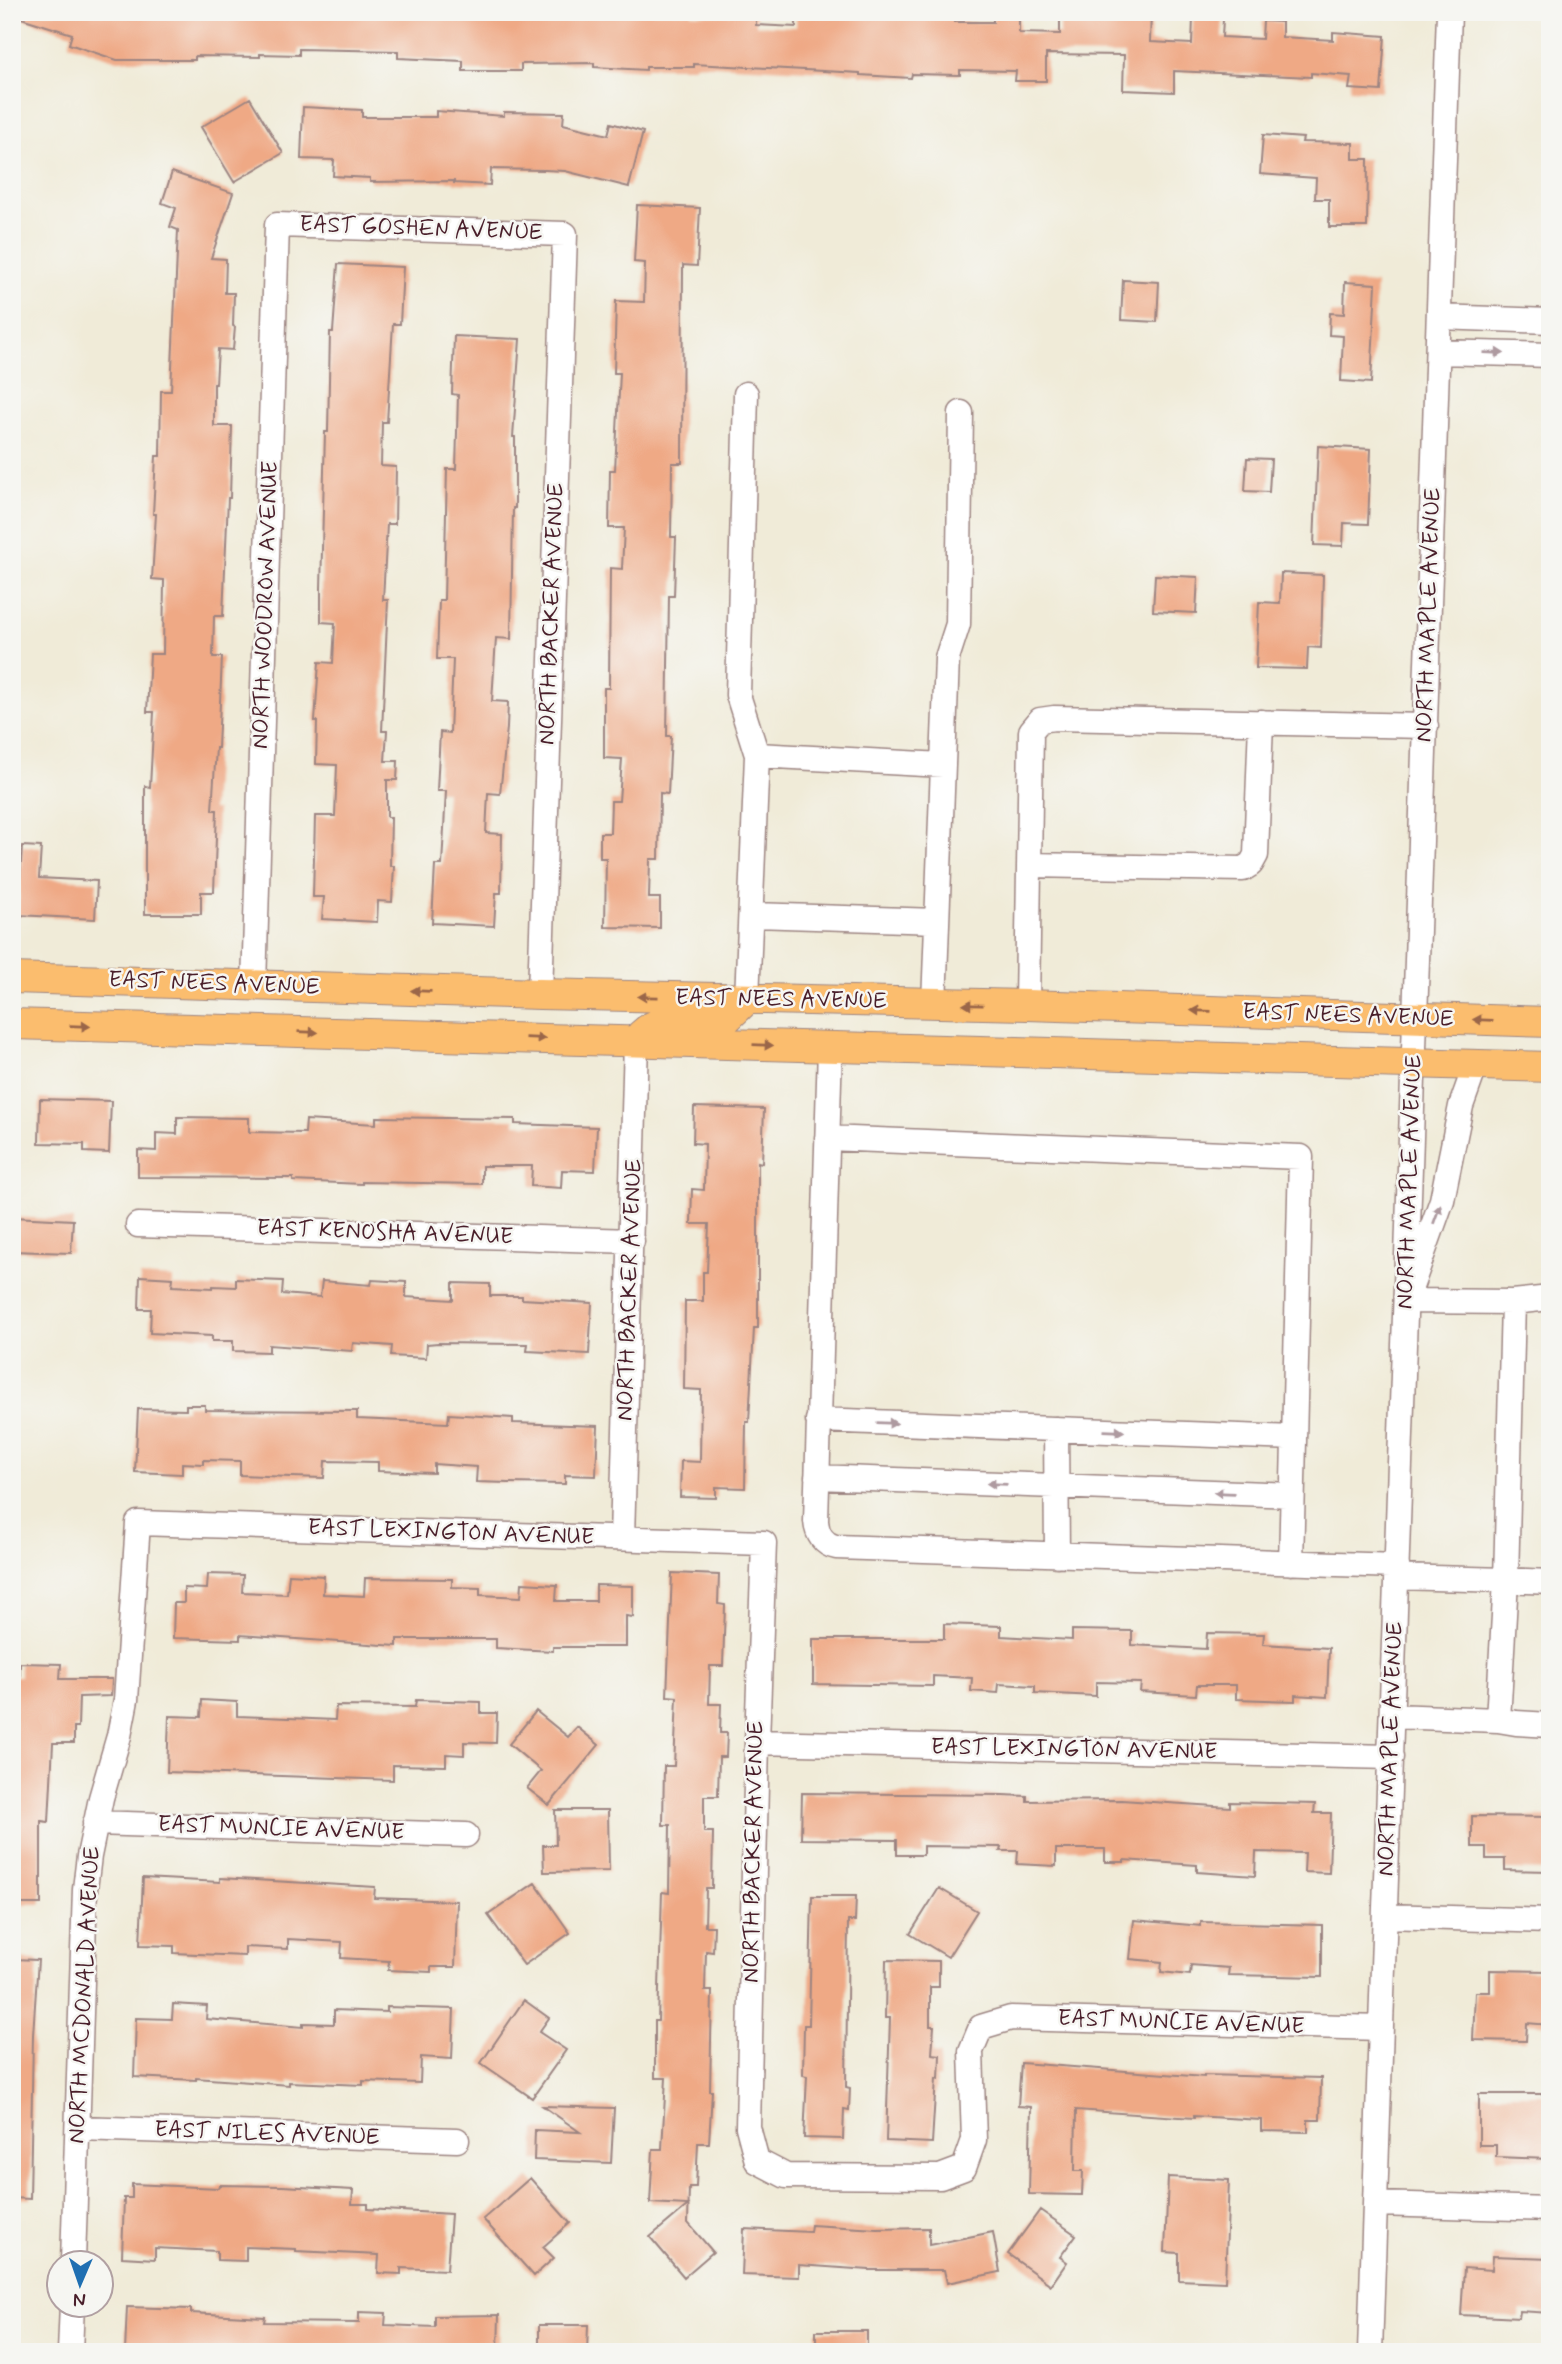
<svg xmlns="http://www.w3.org/2000/svg" width="1562" height="2364" viewBox="0 0 1562 2364" font-family="Mynerve,sans-serif">
	<style>
		.building { fill: #efa985 }
		.lines { fill: none; stroke-linecap: round; stroke-linejoin: round }
		.minor-casing { stroke: #9d8582; stroke-width: 27 }
		.major-casing { stroke: #9d8582; stroke-width: 32 }
		.minor { stroke: #fff; stroke-width: 24 }
		.major { stroke: #fbbd6e; stroke-width: 30 }
		.oneway { fill: #ae9aa0 }
		.oneway2 { fill: #9a6649 }
		.labels { text-anchor: middle; dominant-baseline: central; stroke-width: 5; stroke-linejoin: round; paint-order: stroke }
		.street-label { font-size: 23px; fill: #4a1f2b; stroke: #f6f6f2 }
	</style>
	<rect width="100%" height="100%" fill="#f6f6f2"/>
	<filter id="ink" filterUnits="userSpaceOnUse"><feTurbulence type="fractalNoise" baseFrequency=".0143" numOctaves="2"/><feDisplacementMap in="SourceGraphic" scale="14" xChannelSelector="R" yChannelSelector="G"/><feConvolveMatrix kernelMatrix="1 2 1 2 8 2 1 2 1" color-interpolation-filters="sRGB"/></filter>
	<filter id="wash" filterUnits="userSpaceOnUse"><feTurbulence type="fractalNoise" baseFrequency=".00686" numOctaves="4" result="noise"/><feDisplacementMap in="SourceGraphic" scale="28" xChannelSelector="R" yChannelSelector="G"/><feGaussianBlur stdDeviation="1.57" result="paint"/><feColorMatrix in="noise" values="0 0 0 0 0 0 0 0 0 0 0 0 0 0 0 0 0 1.4 0 .05"/><feComposite in="paint" operator="in"/></filter>
	<g filter="url(#wash)">
		<rect width="100%" height="100%" fill="#f0ebd8"/>
		<g id="blocks">
			<path class="building" d="M19,12L168,14V12H490V17H529V12H691V14L730,15V12H756V25L796,27V12H956L955,22H993V12H1019V33L1060,34V14L1125,15V12H1151L1150,42L1192,44L1193,18L1223,19L1222,37L1262,39L1263,21L1282,22V37L1333,40V32L1385,36L1381,91L1349,89L1351,76L1311,73V77L1174,71V92L1123,90L1124,55L1046,54V81H1015L1016,71L960,70V75L912,74L911,78L860,75V73L694,64V67H646V70L594,67V63L521,64V71H463V61L398,58V51L299,49V55L260,54V57L195,56V60H117L69,44L72,34L18,17Z
				M250,98L283,153L234,182L201,127Z
				M303,107L362,110V117H436V111L504,116V112L564,113L563,124L608,135L611,123L643,132L629,187L565,171L545,170L491,169L490,185L454,183V181L370,182V178L333,176L334,160L301,159Z
				M1263,135L1303,138L1302,142L1353,143V159H1368L1367,227H1329V199H1315L1316,178L1260,174Z
				M172,172L233,193L211,258L226,259L225,293H234L233,326L235,327L233,350L218,349L216,384H214V426H232L230,498H228L223,616H214L213,657H222L218,748H216L212,810H217L214,892H201V914H145V786L150,787L154,712H147L150,654H163L164,580L152,579L156,514H153L156,456H160L161,391H171L178,230L170,227L176,208L162,203Z
				M637,205L700,208L697,266L683,265L682,463H672L671,537H676L674,596H669L667,736H671L668,794L660,793L659,859H650L649,898H660V928L605,927L606,858H600V833H610L611,801H619L622,759L604,758V688H609L610,568L622,569L624,528H609L610,470H615L620,373H614L616,301L644,302L645,263L634,262Z
				M338,264L403,267L400,324H393L387,422H382L381,466L396,467L395,524H387L383,600H388L382,731H387L385,761H398L397,780H387V817H391L390,866H394L392,902L378,901L377,922L322,919L324,897H313L315,816H335L337,765L316,764L317,721H315L319,662L333,663L335,623L321,622V589L325,432H328L330,332H333Z
				M1123,280L1159,282L1157,322L1121,320Z
				M1345,282L1376,284L1371,383L1341,381L1343,336L1329,335L1330,313L1344,314Z
				M454,336L520,339L513,437H515V508H513L511,639L496,638L492,701L508,702L507,728L500,794L488,793L486,833L502,834L501,893H496L494,926L432,923L435,865H442L446,791H437L440,732L450,733L453,659H437L439,600H444L447,469H456L458,395L452,394Z
				M1318,446L1371,449L1368,524L1344,523L1343,546L1314,545Z
				M1247,458L1271,459L1269,492L1245,491Z
				M1281,573L1323,575L1321,648L1308,647L1307,669L1256,668L1259,602L1280,603Z
				M1155,575L1198,577L1196,613L1153,611Z
				M22,846L41,847L39,878L97,881L95,919L18,915Z
				M40,1099L111,1101L109,1153L84,1152V1144L39,1143Z
				M694,1107L764,1109L762,1163L758,1162V1328H754L749,1422H746L745,1488L716,1487V1498L680,1497L681,1461L700,1462L701,1390L684,1389L685,1301H703V1272H707L709,1224H691L692,1189L704,1190L705,1144L693,1143Z
				M177,1117L249,1118V1132L305,1133L306,1120L376,1124V1117L515,1119V1124L597,1127L595,1171L562,1170L561,1188L531,1186L532,1166H482V1184L362,1182V1184L293,1181V1178L138,1177V1150L156,1151V1133L177,1134Z
				M12,1217L73,1220L71,1253L12,1251Z
				M140,1276L173,1278L172,1286L213,1288V1286L236,1287V1279L283,1281L282,1294L320,1297L322,1281L371,1285L372,1280L406,1282V1297L453,1300V1283L490,1284V1296H522V1299L592,1303L589,1354L527,1351L528,1344L438,1343L427,1344L426,1358L391,1356L392,1346L353,1343L352,1351L269,1345V1352L233,1351V1341H212V1336L150,1333L151,1309H139Z
				M186,1405H205V1410L357,1411V1419L448,1423L449,1414L513,1418V1423L598,1426L596,1476L565,1475V1484L509,1483L476,1482L477,1467L434,1464V1473L378,1471V1462L325,1461L324,1478L291,1477L240,1475V1461L203,1460V1464L182,1463V1474L135,1472L138,1409L186,1410Z
				M672,1573L719,1575L718,1604L725,1605L723,1666H710L709,1704H721L720,1733H727L726,1757H719L718,1796H704V1832H713L712,1888H706L705,1926H714L713,1952L706,1951L705,1991H712L710,2091H712L709,2143H698L696,2187H689L688,2223L713,2252L684,2277L650,2237L688,2205L650,2203L653,2149H662L666,2078H655V2021H658L662,1892L669,1893L670,1825H663L664,1766H674L677,1697L667,1696Z
				M208,1574L243,1575L242,1592L287,1594L289,1574L324,1576L323,1594L364,1596L365,1578L452,1579V1587L480,1588V1595L521,1597L522,1583L557,1585L556,1601H596V1585L633,1586V1617L626,1616V1647H553V1651L496,1648V1639H397V1646L240,1635V1640L173,1638L174,1603H184V1588L207,1589Z
				M944,1624L1001,1626V1636L1072,1640V1630L1132,1631V1645L1206,1649L1207,1633L1264,1634L1263,1644L1329,1648L1327,1697L1295,1695V1701L1236,1699V1685H1197L1196,1695L1140,1692L1141,1683L1096,1682V1696L1035,1693V1686L999,1684L998,1693L971,1691L972,1678L933,1676V1686L813,1684V1639H944Z
				M20,1663L61,1664L60,1679H112L111,1696L79,1697L78,1727H74V1743H53L49,1822L41,1821V1904H12V1676H20Z
				M202,1700L237,1702V1716L335,1720L336,1706L415,1707L416,1700L481,1702V1713H497L496,1743L464,1742V1755L446,1754V1766L393,1765V1780L167,1772L169,1716L201,1717Z
				M536,1711L568,1737L577,1727L599,1745L549,1805L527,1788L541,1771L509,1744Z
				M802,1793L1002,1795L1027,1796V1801L1121,1800L1230,1807V1802L1315,1804L1314,1813H1331L1329,1873L1304,1872L1305,1853L1256,1852L1255,1876L1197,1872V1865L1124,1860V1862H1105V1849H1056V1866L1017,1864L1018,1851H1000L1001,1847L923,1846V1855H897V1840L801,1839Z
				M555,1810H608L609,1871L544,1872L543,1845H556Z
				M1472,1816L1550,1817V1871L1505,1870V1859H1486V1847H1472Z
				M143,1878L220,1882V1878L375,1887L374,1898L457,1901L455,1967H431V1972L388,1970L389,1961L341,1958L342,1942L288,1939V1949L245,1947V1956L174,1953V1946L140,1945Z
				M535,1883L570,1933L524,1965L488,1915Z
				M939,1888L977,1911L948,1957L910,1934Z
				M812,1896H856L855,1921H848L846,2087L850,2088L849,2110L844,2109L843,2139L804,2138L807,2076L803,2075L804,2025H809Z
				M1134,1920L1201,1926V1922L1322,1925V1977L1228,1975L1229,1968L1191,1965L1190,1975L1161,1972L1162,1962L1130,1959Z
				M12,1959L38,1960L33,2035L30,2199L12,2198Z
				M886,1960L939,1961V1987H930V2026H934L932,2054L940,2055L939,2079L936,2078L932,2143L886,2141L890,2018H885Z
				M1490,1970L1550,1971V2025L1527,2023L1526,2041L1473,2040L1475,1992H1490Z
				M524,2000L549,2018L539,2032L566,2050L532,2098L481,2063Z
				M173,2004L207,2006L206,2019L303,2027V2023L334,2024V2010L387,2012V2007L454,2009L452,2059L421,2057L420,2083L363,2081V2085L289,2082V2085L196,2078V2080L134,2077L136,2018L172,2019Z
				M1021,2063L1204,2077V2075L1321,2078L1320,2120H1308V2132L1261,2131V2120L1194,2116V2118L1076,2110L1075,2171H1083L1082,2195L1029,2194L1031,2107L1018,2106Z
				M1479,2094H1550V2159L1496,2157V2145H1479Z
				M543,2106L614,2108L611,2163L534,2160L535,2130L580,2132Z
				M1168,2177L1229,2180L1225,2282L1179,2280V2253L1165,2252Z
				M530,2178L570,2223L543,2247L554,2258L534,2276L483,2219Z
				M132,2184L218,2188L219,2185L282,2186L353,2190L352,2204H368V2209L451,2214L447,2270L401,2268V2274L378,2273L379,2255L296,2251V2249L246,2247V2261L217,2260V2251L155,2248V2259L122,2257L124,2198H132Z
				M1040,2210L1076,2235L1060,2257L1067,2262L1051,2285L1008,2254Z
				M811,2225L877,2229L929,2228V2245L993,2232L1000,2272L947,2283L944,2270H870L799,2265V2277L742,2275L744,2229L810,2232Z
				M1493,2256L1550,2258V2313L1520,2311L1519,2318L1461,2315L1464,2268L1492,2270Z
				M127,2307L191,2309V2313L265,2317L264,2322L359,2323V2312L386,2313L385,2325L435,2327V2316L499,2315L498,2352H125Z
				M539,2325H588L587,2352H539Z
				M816,2331H867V2352H816Z"/>
		</g>
	</g>
	<g filter="url(#ink)">
		<use href="#blocks" fill-opacity="0" stroke="#9d8582" stroke-width="2"/>
		<g class="lines">
			<defs>
				<path id="minor" d="M1439,317L1550,321
					M1438,352L1550,355
					M746,394L738,695L757,755
					M1029,865L1243,869L1251,864L1256,855L1261,722
					M751,915L937,921
					M254,986L277,225L565,234L540,994
					M747,999L757,755L943,765
					M934,1004L947,658L958,624L961,413
					M1027,1005L1031,731L1040,720L1054,718L1426,726
					M830,1047L816,1521C817,1534 824,1545 836,1547L1397,1566
					M1476,1064L1461,1106L1442,1200L1406,1301L1513,1302L1550,1298
					M827,1138L1301,1157L1291,1563
					M138,1225L632,1241
					M1513,1302L1506,1580L1550,1582
					M818,1420L1294,1438
					M1056,1429L1057,1555
					M817,1477L1292,1495
					M622,1538L636,1041
					M1392,1716L1498,1720L1506,1580L1396,1577
					M1498,1720L1516,1723L1550,1725
					M757,1742L1391,1757
					M95,1823L466,1835
					M1385,1916L1550,1921
					M78,2128L457,2140
					M1376,2204L1550,2209
					M73,2262L85,1889L89,1856L101,1798L119,1736L126,1700L138,1523L764,1543L757,1742L748,2127L757,2161L786,2176L940,2177L964,2168L974,2140L971,2051L981,2027L1011,2018L1381,2028
					M70,2352L72,2304
					M1370,2352L1449,12"/>
				<path id="major" d="M12,978L540,994L1027,1005L1550,1022
					M12,1024L1550,1067
					M636,1041C659,1011 690,1021 724,1021L747,999"/>
			</defs>
			<use href="#minor" class="minor-casing"/>
			<use href="#major" class="major-casing"/>
			<use href="#minor" class="minor"/>
			<use href="#major" class="major"/>
		</g>
		<defs><path id="oneway-solid" d="M-6-.8H1V-3.2L6.5 0L1 3.2V.8H-6Z" transform="scale(1.75)"/></defs>
		<g class="oneway">
			<use href="#oneway-solid" transform="translate(1494 353) rotate(2)"/>
			<use href="#oneway-solid" transform="translate(1437 1214) rotate(-70)"/>
			<use href="#oneway-solid" transform="translate(887 1423) rotate(2)"/>
			<use href="#oneway-solid" transform="translate(1114 1431) rotate(2)"/>
			<use href="#oneway-solid" transform="translate(997 1484) rotate(-178)"/>
			<use href="#oneway-solid" transform="translate(1224 1493) rotate(-178)"/>
		</g>
		<g class="oneway2">
			<use href="#oneway-solid" transform="translate(421 991) rotate(-178)"/>
			<use href="#oneway-solid" transform="translate(648 997) rotate(-179)"/>
			<use href="#oneway-solid" transform="translate(973 1005) rotate(-179)"/>
			<use href="#oneway-solid" transform="translate(1201 1011) rotate(-178)"/>
			<use href="#oneway-solid" transform="translate(1483 1020) rotate(-178)"/>
			<use href="#oneway-solid" transform="translate(80 1026) rotate(2)"/>
			<use href="#oneway-solid" transform="translate(308 1032) rotate(2)"/>
			<use href="#oneway-solid" transform="translate(535 1038) rotate(2)"/>
			<use href="#oneway-solid" transform="translate(763 1045) rotate(2)"/>
		</g>
	</g>
	<g class="labels">
		<g class="street-label">
			<text transform="translate(421 229) rotate(2)">EAST GOSHEN AVENUE</text>
			<text transform="translate(266 605) rotate(-88)">NORTH WOODROW AVENUE</text>
			<text transform="translate(552 614) rotate(-88)">NORTH BACKER AVENUE</text>
			<text transform="translate(1429 615) rotate(-88)">NORTH MAPLE AVENUE</text>
			<text transform="translate(214 984) rotate(2)">EAST NEES AVENUE</text>
			<text transform="translate(781 1000) rotate(1)">EAST NEES AVENUE</text>
			<text transform="translate(1348 1016) rotate(2)">EAST NEES AVENUE</text>
			<text transform="translate(1410 1182) rotate(-88)">NORTH MAPLE AVENUE</text>
			<text transform="translate(385 1233) rotate(2)">EAST KENOSHA AVENUE</text>
			<text transform="translate(630 1290) rotate(-88)">NORTH BACKER AVENUE</text>
			<text transform="translate(451 1533) rotate(2)">EAST LEXINGTON AVENUE</text>
			<text transform="translate(1391 1749) rotate(-88)">NORTH MAPLE AVENUE</text>
			<text transform="translate(1074 1750) rotate(1)">EAST LEXINGTON AVENUE</text>
			<text transform="translate(281 1829) rotate(2)">EAST MUNCIE AVENUE</text>
			<text transform="translate(754 1852) rotate(-89)">NORTH BACKER AVENUE</text>
			<text transform="translate(85 1995) rotate(-87)">NORTH MCDONALD AVENUE</text>
			<text transform="translate(1181 2023) rotate(2)">EAST MUNCIE AVENUE</text>
			<text transform="translate(267 2134) rotate(2)">EAST NILES AVENUE</text>
		</g>
	</g>
	<rect width="1562" height="2364" fill="none" stroke="#f6f6f2" stroke-width="42"/>
	<g transform="translate(80 2284) rotate(182)"><circle r="33" fill="#f6f6f2" stroke="#b1a0a2" stroke-width="2"/>
	<path d="M0-5L12 26L0 18L-12 26Z" fill="#1f6fb2"/>
	<text y="-10" font-size="19" font-weight="bold" text-anchor="middle" fill="#4a1f2b">N</text>
	</g>
</svg>
